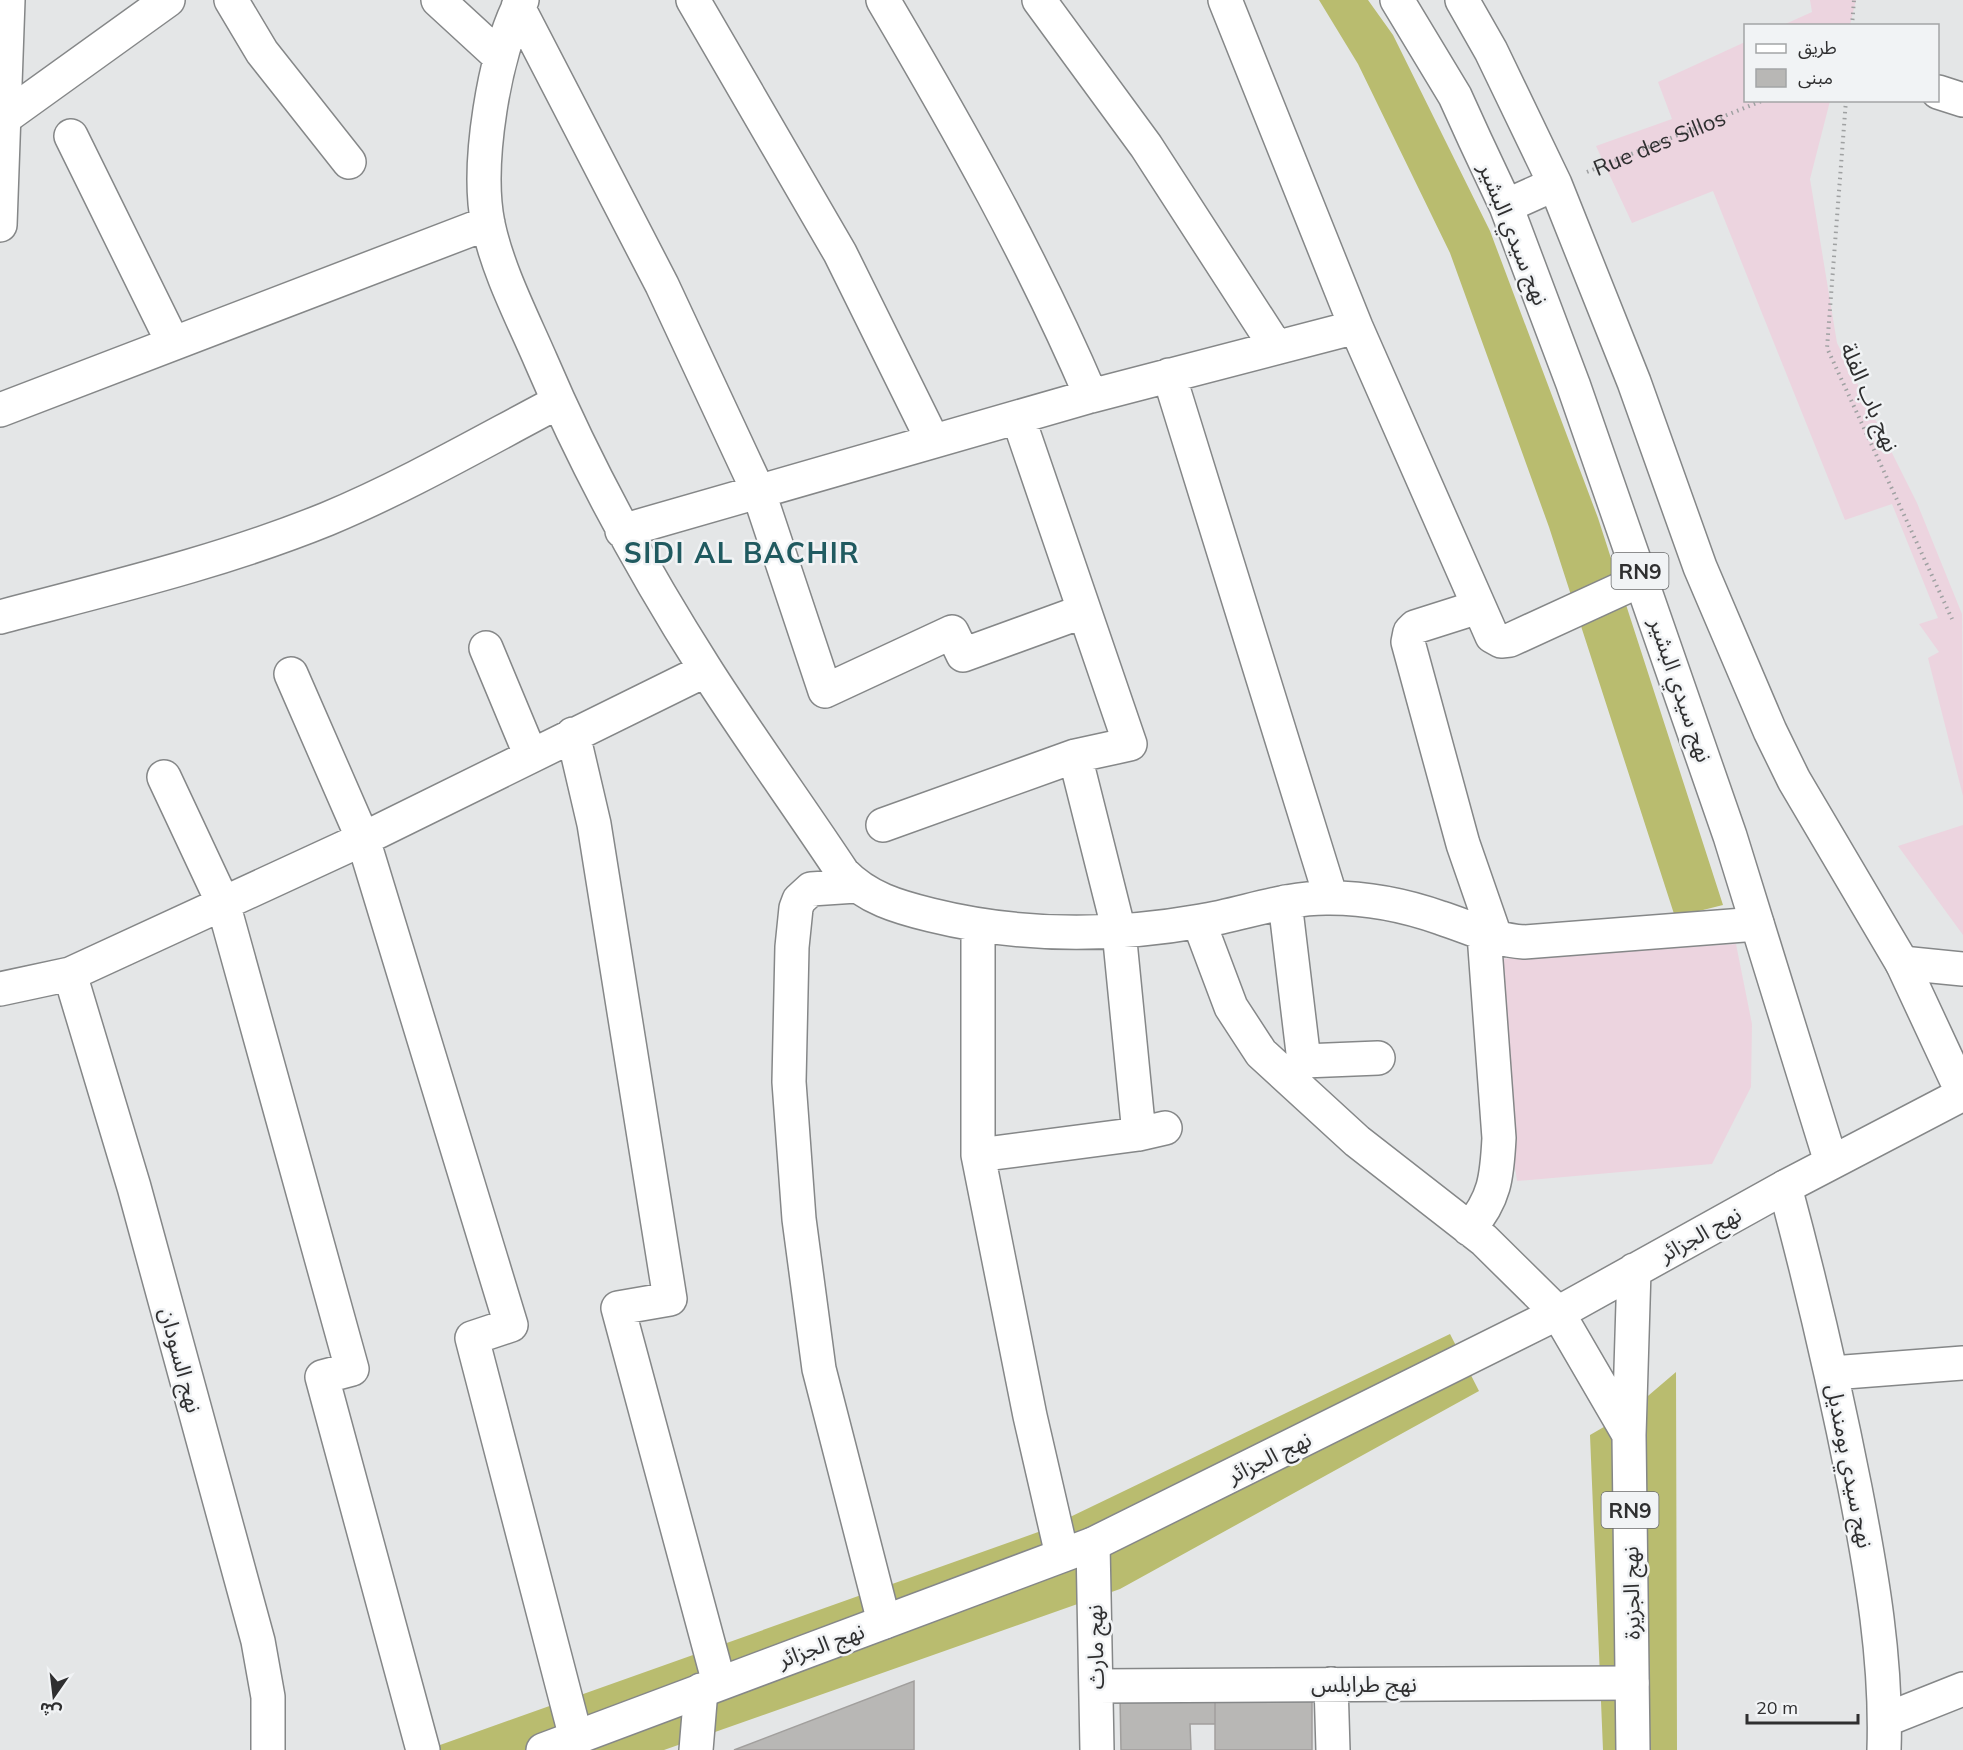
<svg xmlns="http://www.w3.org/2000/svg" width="1963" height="1750" viewBox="0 0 1963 1750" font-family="Mulish,'Noto Sans Arabic',sans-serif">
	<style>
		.commercial { fill: #ecd4df }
		.grass { fill: #b9bc6f }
		.building { fill: #b8b7b5; stroke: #a19f9d; stroke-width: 1.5 }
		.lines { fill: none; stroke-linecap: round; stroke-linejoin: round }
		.street-casing { stroke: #858788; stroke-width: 36 }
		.secondary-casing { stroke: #858788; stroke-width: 36 }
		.primary-casing { stroke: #858788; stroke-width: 36 }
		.path { stroke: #9fa1a2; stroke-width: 4; stroke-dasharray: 1.5 4.5; stroke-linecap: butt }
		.street { stroke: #fff; stroke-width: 33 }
		.secondary { stroke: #fff; stroke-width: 33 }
		.primary { stroke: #fff; stroke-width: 33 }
		.labels { text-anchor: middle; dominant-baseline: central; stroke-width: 5; stroke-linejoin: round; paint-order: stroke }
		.shield { fill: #f1f3f5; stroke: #696a6b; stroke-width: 1.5 }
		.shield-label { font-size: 21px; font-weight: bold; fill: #2f2f30 }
		.street-label { font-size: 22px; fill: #2f2f30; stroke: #f1f3f5 }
		.district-label { font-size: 28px; font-weight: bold; letter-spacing: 1.5px; fill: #205a60; stroke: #f1f3f5 }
	</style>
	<rect width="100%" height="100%" fill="#e4e6e7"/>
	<path class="commercial" d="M1810,0H1856L1850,25H1783L1812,12Z
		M1745,42L1746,100L1830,101L1810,179L1837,343L1917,503L1962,614L1963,796L1928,658L1939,652L1919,624L1938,618L1892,504L1845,520L1713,191L1632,223L1596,146L1672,119L1658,82Z
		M1963,825V935L1898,846Z
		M1736,944L1752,1024L1751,1087L1712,1164L1517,1181L1483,960Z"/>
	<path class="grass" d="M1319,0H1368L1393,35L1490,231L1598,518L1723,905L1675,917L1549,527L1450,253L1358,64Z
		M1450,1334L1479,1391L1120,1589L664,1750H426L1041,1531Z
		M1676,1372L1677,1750H1603L1590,1435L1628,1413Z"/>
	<path class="building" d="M914,1681V1750H734Z
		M1312,1695V1750H1215V1696Z
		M1215,1696V1724H1190L1191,1750H1121L1120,1697Z"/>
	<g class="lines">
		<defs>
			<path id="street" d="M231,0L262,52L349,162
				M438,0L500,57
				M522,0C494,53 476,165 488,224C498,271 522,317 541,361C587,469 643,571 706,670C750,739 798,805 843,873C867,898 898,907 931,915C1020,937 1111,937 1201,921C1244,914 1286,897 1330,898C1367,898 1407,906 1441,918C1469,927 1494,940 1524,942L1757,924
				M693,0L840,253L933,441
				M883,0C959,129 1032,258 1091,396
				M1039,0L1146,146L1276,347
				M1225,0L1356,327L1492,636L1501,641L1510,640L1643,579
				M518,7L662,285L759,493L825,691L952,632L963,655L1084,611
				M1938,92L1963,100
				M4,118L168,0
				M71,136L173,343
				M1169,375L1331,898
				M0,410L488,223
				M622,531L1091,396L1356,327
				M1478,607L1415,627L1410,632L1408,642L1463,844L1496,939
				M0,617C110,588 221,562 327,519C406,486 482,442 558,402
				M486,648L531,756
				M291,674L363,839L511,1325L472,1338L576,1738
				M573,734L594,824L670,1299L618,1308L719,1683
				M1075,756L1119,931L1139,1134
				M164,777L223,903L352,1369L322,1377L423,1750
				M883,825L1075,756L1130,744L1018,417
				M856,886L811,889L799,900L796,908L792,947L789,1082L799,1219L819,1369L884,1622
				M1285,902L1304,1061L1378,1058
				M1199,922L1231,1007L1261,1053L1357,1141L1484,1240L1558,1313
				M978,927V1155L1030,1416L1062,1555
				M70,974L134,1187L258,1641L268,1697V1750
				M0,989L70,974L363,839L706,670
				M978,1155L1139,1134L1165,1128
				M1785,1187C1812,1287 1835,1387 1855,1488C1872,1575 1887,1661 1884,1750
				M1469,1229C1495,1199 1497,1177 1499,1138L1484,934
				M1832,1373L1963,1363
				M1093,1544L1097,1750
				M1331,1684L1333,1750
				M1097,1686L1632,1683
				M1885,1720L1963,1689
				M696,1750L701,1690"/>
			<path id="secondary" d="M0,225L8,0
				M1902,963L1963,969"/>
			<path id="primary" d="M1397,0L1455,96L1475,140L1506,206L1573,384L1730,836L1831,1162
				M1506,206L1555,184
				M1558,1313L1629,1435
				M543,1750L1093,1544L1558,1313L1785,1187L1963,1094L1902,963L1794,780L1770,731L1700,567L1634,382L1555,184L1491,51L1462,0
				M1633,1750L1629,1435L1634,1270"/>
		</defs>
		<use href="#street" class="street-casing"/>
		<use href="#secondary" class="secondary-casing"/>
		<use href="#primary" class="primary-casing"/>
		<g class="path">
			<path d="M1852,26L1854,0"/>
			<path d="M1846,100L1827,348L1952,619"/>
			<path id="s1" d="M1587,172L1764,100"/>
		</g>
		<use href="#street" class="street"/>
		<use href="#secondary" class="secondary"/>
		<use href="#primary" class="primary"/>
	</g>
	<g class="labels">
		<g class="shield">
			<rect x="1611.5" y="553" width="57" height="36" rx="4.5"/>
			<rect x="1601.5" y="1492" width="57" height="36" rx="4.5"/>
		</g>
		<g class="shield-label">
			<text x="1640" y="571">RN9</text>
			<text x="1630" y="1510">RN9</text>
		</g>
		<g class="street-label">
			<text stroke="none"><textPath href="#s1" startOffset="78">Rue des Sillos</textPath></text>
			<text transform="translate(1514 234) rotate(68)">نهج سيدي البشير</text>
			<text transform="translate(1870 397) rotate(67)">نهج باب الفلة</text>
			<text transform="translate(1681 690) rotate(71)">نهج سيدي البشير</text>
			<text transform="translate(1700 1234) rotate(-29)">نهج الجزائر</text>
			<text transform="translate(181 1360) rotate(75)">نهج السودان</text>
			<text transform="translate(1269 1457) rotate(-26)">نهج الجزائر</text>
			<text transform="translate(1850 1466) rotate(79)">نهج سيدي بومنديل</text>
			<text transform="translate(1631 1593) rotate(-91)">نهج الجزيرة</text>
			<text transform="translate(821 1645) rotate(-20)">نهج الجزائر</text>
			<text transform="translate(1095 1647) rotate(-91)">نهج مارث</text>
			<text x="1364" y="1684">نهج طرابلس</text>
		</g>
		<g class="district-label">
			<text x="742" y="552">SIDI AL BACHIR</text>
		</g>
	</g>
	<rect x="1744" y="24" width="195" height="78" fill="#f1f3f5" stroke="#a3a5a6" stroke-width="1.5"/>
	<rect x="1756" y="44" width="30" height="9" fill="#ffffff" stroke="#a3a5a6" stroke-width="1.5"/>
	<text x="1798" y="54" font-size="18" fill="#2f2f30">طريق</text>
	<rect x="1756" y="69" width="30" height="18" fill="#b8b7b5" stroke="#a3a5a6" stroke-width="1.5"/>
	<text x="1798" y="84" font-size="18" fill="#2f2f30">مبنى</text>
	<g transform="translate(54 1696) rotate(194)" stroke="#f1f3f5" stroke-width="4.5" paint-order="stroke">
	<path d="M0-4.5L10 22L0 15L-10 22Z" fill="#2f2f30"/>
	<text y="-9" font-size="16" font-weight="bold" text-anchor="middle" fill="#2f2f30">ش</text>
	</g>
	<path d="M1747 1714v9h111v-9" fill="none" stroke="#2f2f30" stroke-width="3"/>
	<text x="1756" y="1714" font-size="18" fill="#2f2f30" stroke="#f1f3f5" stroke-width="4.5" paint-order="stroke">20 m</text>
</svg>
